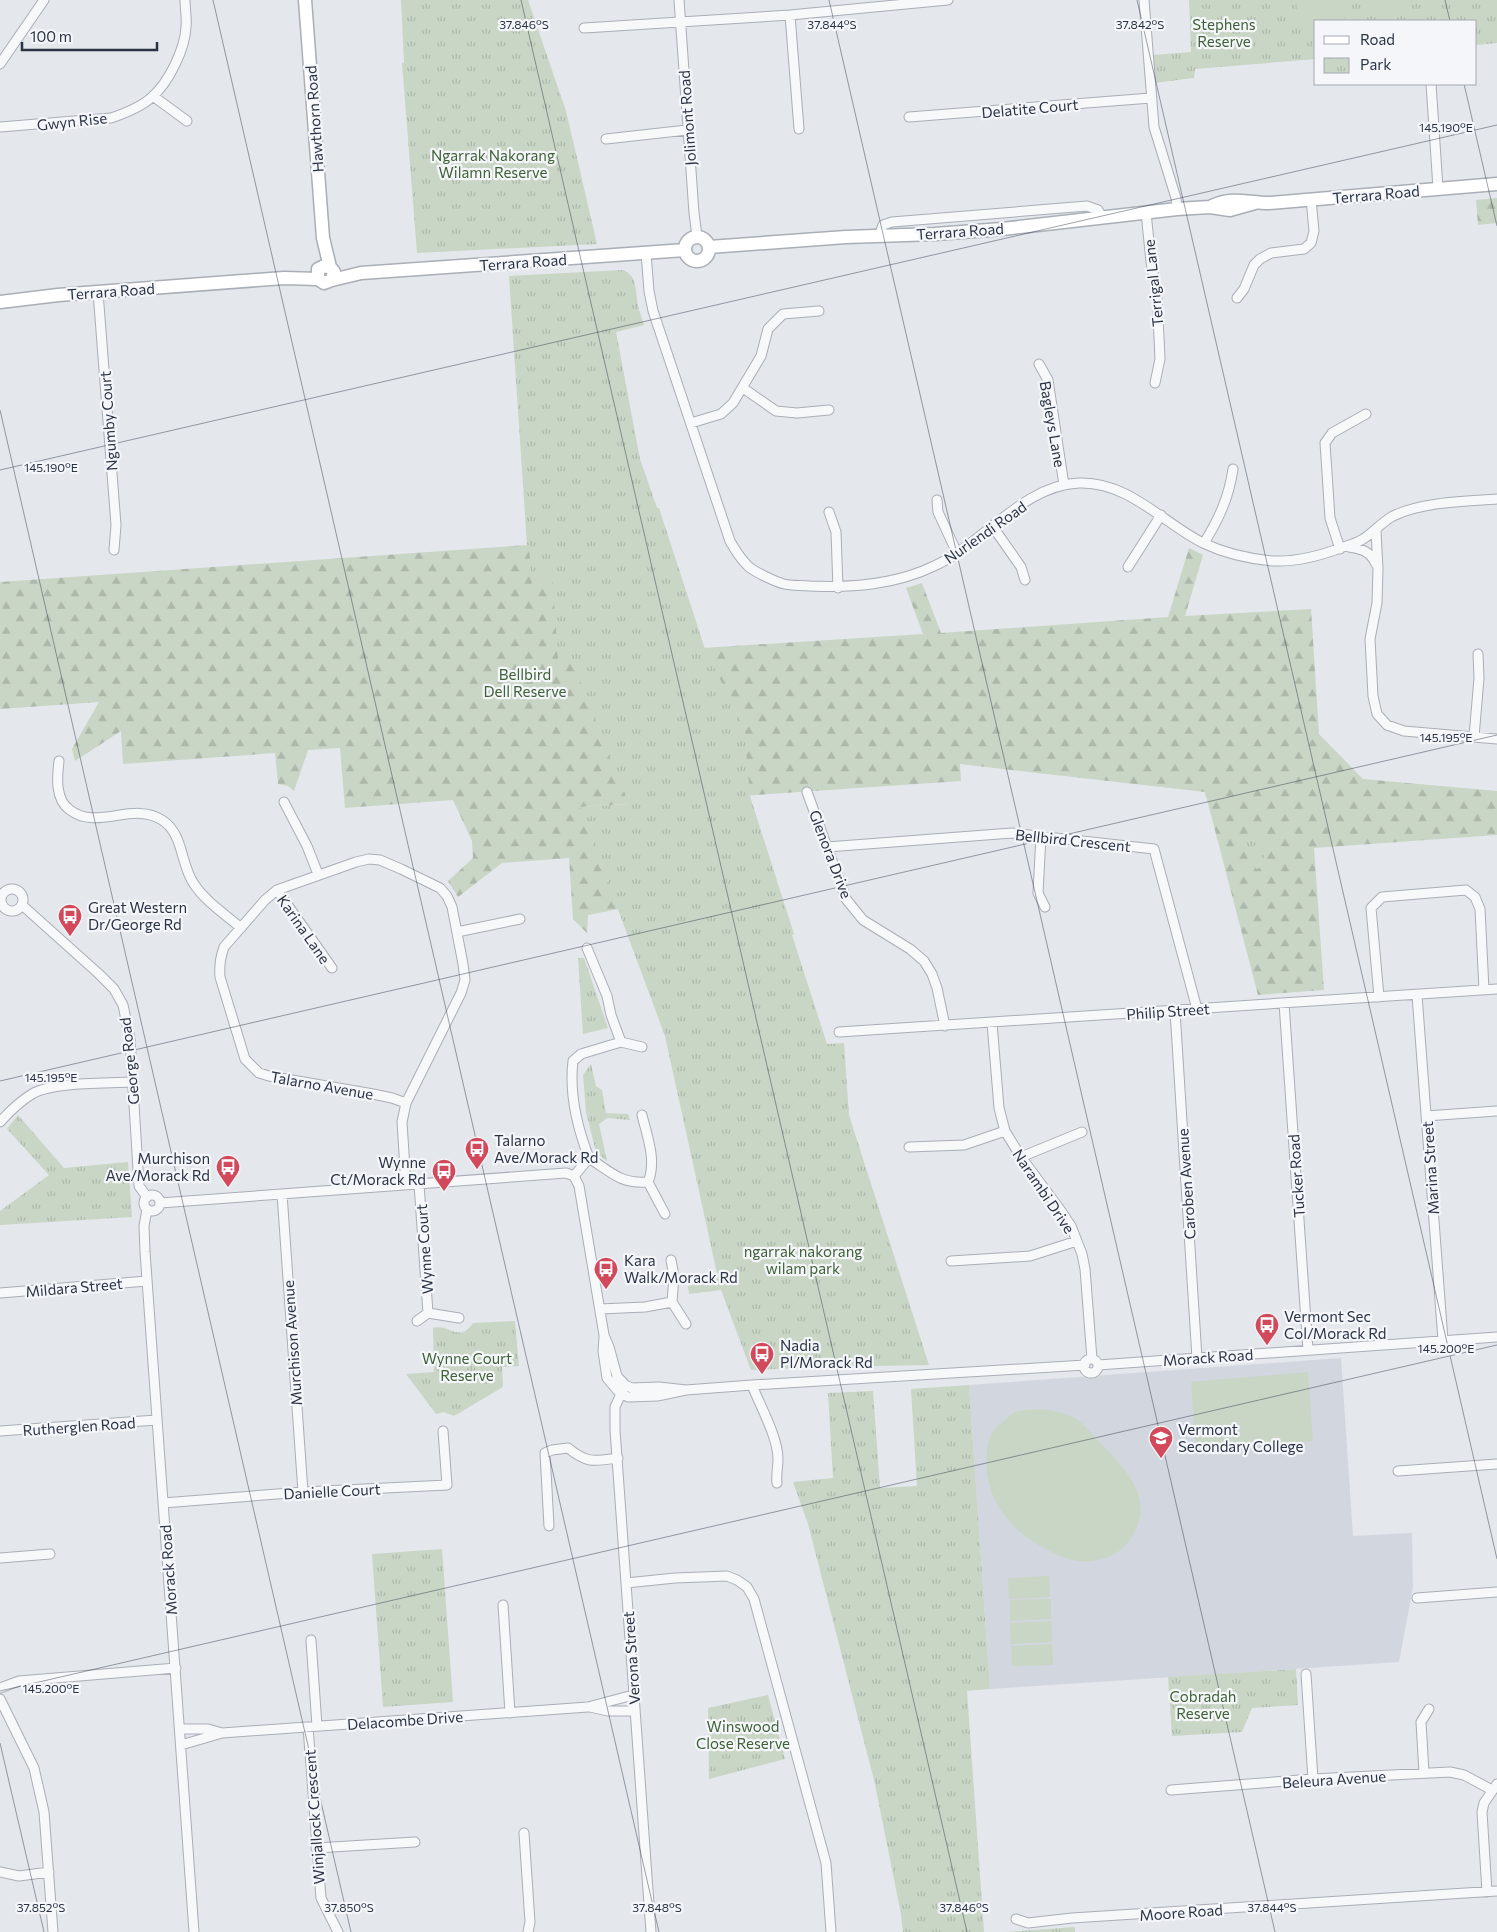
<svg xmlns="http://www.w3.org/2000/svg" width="1497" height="1932" viewBox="0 0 1497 1932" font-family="Commissioner,sans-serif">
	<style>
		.built { fill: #d2d6de }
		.forest { fill: url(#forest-firs) }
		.park { fill: url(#park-tufts) }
		.pitch { fill: #c9d6c5 }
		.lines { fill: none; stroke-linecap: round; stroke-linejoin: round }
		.minor-casing { stroke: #a9aeb7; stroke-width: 11 }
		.secondary-casing { stroke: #a9aeb7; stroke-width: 15 }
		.minor { stroke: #f7f8fa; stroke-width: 9 }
		.secondary { stroke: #fff; stroke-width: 12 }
		.ticks { fill: none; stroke: #2b3445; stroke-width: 1; stroke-opacity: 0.45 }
		.labels { text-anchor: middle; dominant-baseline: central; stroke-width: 4.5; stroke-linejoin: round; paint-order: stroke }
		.park-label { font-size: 15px; fill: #3f6138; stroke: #f4f6f9 }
		.street-label { font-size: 15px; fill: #2b3445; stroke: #f4f6f9 }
		.poi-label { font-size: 15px; fill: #2b3445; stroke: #f4f6f9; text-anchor: start }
		.ticks-label { font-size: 12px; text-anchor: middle; fill: #2b3445; stroke: #f4f6f9; stroke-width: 4.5; stroke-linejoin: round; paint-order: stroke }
	</style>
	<defs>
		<pattern id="forest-firs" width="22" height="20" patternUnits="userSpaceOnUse" patternTransform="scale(1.25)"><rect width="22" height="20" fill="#c9d6c5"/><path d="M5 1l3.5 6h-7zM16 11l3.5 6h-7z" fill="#adb8ab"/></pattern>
		<pattern id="park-tufts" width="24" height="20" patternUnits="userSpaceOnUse" patternTransform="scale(1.25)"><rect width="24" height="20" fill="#c9d6c5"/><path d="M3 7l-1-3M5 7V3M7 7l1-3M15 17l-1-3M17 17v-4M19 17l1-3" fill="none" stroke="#adb8ab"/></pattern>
	</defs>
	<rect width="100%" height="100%" fill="#e4e7ec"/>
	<path class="built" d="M1341,1358L1353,1536L1412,1533L1413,1587L1399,1662L990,1689L969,1385Z"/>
	<path class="forest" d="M1497,198V223L1478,225L1476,200Z
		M658,513L703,648L923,634L906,588L922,583L941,633L1168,617L1189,548L1203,555L1185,616L1311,609L1319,734L1363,779L1497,791V835L1314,848L1324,990L1258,995L1205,792L960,764L961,781L581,807L618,909L588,915L587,933L573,919L569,858L502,863L458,897L448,881L473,858L472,841L453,800L345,808L340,748L308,750L294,791L288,786L278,784L275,753L123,764L121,731L75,761L72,749L99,702L0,709V582L527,545Z"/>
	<path class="park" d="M401,0H528L566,111L597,244L417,253L402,63H404Z
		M1189,0H1497V43L1476,45V21H1316V59L1195,69L1194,78L1154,83V55L1191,52Z
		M622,270C638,275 635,291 638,305C639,312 642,318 644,325L616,332L640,459L657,508H659L705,649L744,727L750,796L794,934L792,935L827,1044L844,1043L849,1115L929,1365L826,1367L751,1370L721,1290L689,1294L688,1286L718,1278L665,1036L580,807L628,804L577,673L573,658L558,659L552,572L532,586L529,545H527L509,276Z
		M1255,830L1266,850L1262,863L1263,866L1257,869L1249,862L1242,837Z
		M578,958H584L608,1028L583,1034Z
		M591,1064L596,1086L602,1090L606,1113L628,1114L630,1120L607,1118L599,1124L607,1161L596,1152L586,1112L583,1075Z
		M18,1115L64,1168L128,1162L132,1217L0,1225V1211L49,1175L7,1129Z
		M515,1321L519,1366L502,1367L503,1387L454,1416L444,1412L436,1414L406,1374L434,1372L433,1328C449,1323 459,1344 473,1323Z
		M969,1385L990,1689L967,1691L984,1932H903L901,1914L875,1784L808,1524L793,1482L833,1478L828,1393L873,1391L880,1488L917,1486L911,1389Z
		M442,1549L453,1702L383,1707L372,1554Z
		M1296,1669L1298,1705L1252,1708L1242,1732L1172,1736L1168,1677Z
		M768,1695L785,1759L709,1779L708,1708Z
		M1075,1927V1932H1005Z"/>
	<path class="pitch" d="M1296,0H1343L1345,21H1316V26L1299,28Z
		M1365,0H1410L1411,13L1366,16Z
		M1308,1372L1313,1441L1196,1450L1191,1382Z
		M1043,1409C1054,1411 1066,1413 1076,1419C1085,1425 1093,1435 1100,1443C1124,1467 1153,1496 1135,1531C1129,1544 1118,1554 1105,1558C1086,1565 1071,1561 1054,1553C1029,1542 1011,1527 997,1504C986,1485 983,1454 991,1434C994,1429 1000,1424 1005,1420C1007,1418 1010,1415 1013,1413C1023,1409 1034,1410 1043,1409Z
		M1049,1576L1050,1597L1009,1599L1008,1578Z
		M1051,1599V1619L1010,1621V1600Z
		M1051,1621L1052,1642L1011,1644L1010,1623Z
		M1052,1644L1053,1665L1012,1666L1011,1646Z"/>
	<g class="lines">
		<defs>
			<path id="minor" d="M679,0L694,213L697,236
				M1144,0L1154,127L1176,198L1177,209
				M790,15L799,129
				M584,28L790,15L948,0
				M0,64L44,0
				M1431,84L1438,188
				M153,96L187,121
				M909,117L1151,98
				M0,127L111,118C126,113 141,107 152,97C169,82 185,49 186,27C187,18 185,9 185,0
				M606,139L687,130
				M1146,212L1151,262L1157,295L1160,359L1155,383
				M879,236L883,225L892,222L1087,206L1098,210L1102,217
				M646,253L649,291L653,311L730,541C735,550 740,558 747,565C752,571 776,582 784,584C792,586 802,585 810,586C852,588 895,585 934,566C983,544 1023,485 1079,483C1128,481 1163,523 1203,543C1224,553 1250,559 1273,561C1298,562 1320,556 1343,547C1350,545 1357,543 1363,539C1373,533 1382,522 1393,516C1421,502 1466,501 1497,499
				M98,292L116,525L114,550
				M1237,298L1244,289L1254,265L1260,259L1271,253L1304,249L1311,243L1314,231L1311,199
				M1039,364L1048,380L1064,485
				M743,388L776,411L797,413L829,410
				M691,423L721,414L733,403L761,356L768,329L783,314L819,311
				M937,500L938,512L957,553
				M829,512L836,532L838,588
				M993,527L1021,567L1025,580
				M1376,530L1378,569L1377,603L1370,639L1373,696L1377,714L1387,725L1404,731L1497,739
				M1204,543C1219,519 1229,497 1233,469
				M1349,547C1362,549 1370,551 1376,564
				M1340,549L1330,518L1325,443L1332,433L1366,414
				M1128,567L1161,515
				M1474,737L1479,678L1478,654
				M59,761C57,777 55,800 70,810C97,831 133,801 162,820C184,834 180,864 194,884C205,901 225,914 241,928
				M807,792L846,899L863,920L910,949L924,961L932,974L937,988L945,1026
				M284,802L307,846L318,874
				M1041,836L1038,893L1045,907
				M827,847L1012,833L1154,849L1197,1009
				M1 900a11 11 0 1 1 22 0a11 11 0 1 1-22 0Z
				M277,890L332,968
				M22,905L99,974L114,989L123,1005L130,1039L139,1186L147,1197
				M457,932L520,919
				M1417,995L1443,1340
				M1379,997L1371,908L1382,897L1466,890L1475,897L1480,909L1484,990
				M1284,1003L1308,1350
				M1175,1011L1197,1358
				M992,1023L999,1108L1005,1131L1021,1157L1061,1211L1071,1226L1082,1254L1085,1269L1092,1359
				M839,1032L1497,989
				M621,1042L642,1047
				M1426,1116L1497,1111
				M0,1122C9,1112 19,1102 32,1094C51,1082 108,1083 132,1082
				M909,1147L964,1145L1005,1131
				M1021,1157L1082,1132
				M589,1158C611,1172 620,1184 648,1182C657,1161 647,1136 642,1115
				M574,1176L589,1158C577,1127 569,1094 573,1061L581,1054L621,1042L611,1015L607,996L587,948
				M648,1182L665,1214
				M419,1184L428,1313L459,1318
				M406,1185L402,1122L406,1103L461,993L465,980L463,964L452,907L447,896L440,888L401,869L380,860L369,859L356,862L277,890L265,900L224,947C220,958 219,966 220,977L245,1059L259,1073L269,1076L373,1094L392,1098L406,1103
				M282,1194L303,1492
				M144 1203a8 8 0 1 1 16 0a8 8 0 1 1-16 0Z
				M160,1203L566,1173L574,1176L579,1186L604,1335L609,1347L617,1376L625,1385L632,1388L659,1387L686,1390
				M147,1209L144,1226L145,1252L194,1932
				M671,1260L674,1276L672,1302L686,1324
				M951,1261L1030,1256L1077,1241
				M0,1293L147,1281
				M600,1309L645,1307L672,1302
				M417,1321L428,1313
				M604,1337L603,1351L607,1378L618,1391L628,1397L657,1396L686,1390L752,1385L1085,1365
				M1084 1366a7 7 0 1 1 14 0a7 7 0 1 1-14 0Z
				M1098,1365L1497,1337
				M625,1385L615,1407V1430L651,1932
				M752,1385C760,1406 778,1437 778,1459C778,1468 776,1473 777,1483
				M0,1431L157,1420
				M1398,1471L1497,1464
				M163,1503L303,1492L447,1485L443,1431
				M549,1526L545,1453L552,1450L568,1448C588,1464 594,1461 618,1458
				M0,1558L50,1554
				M626,1583L675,1578L727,1576L737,1580L747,1587L754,1599L826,1863L831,1932
				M1417,1598L1497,1592
				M503,1605L510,1713
				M311,1640L317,1726
				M1306,1674L1313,1779
				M0,1688L19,1681L176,1668
				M0,1699L34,1768L44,1812L53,1932
				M590,1707L608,1711H634
				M308,1727L321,1898L338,1932
				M180,1729H208L222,1733
				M181,1745L222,1733L588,1707L633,1695
				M1424,1773L1421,1722L1429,1709
				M1171,1790L1313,1779L1450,1772L1464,1775L1492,1790
				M524,1833L530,1922L528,1932
				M316,1848L415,1842
				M0,1872L19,1876L49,1872
				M1487,1892L1482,1812L1484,1803L1497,1784
				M1016,1919L1028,1923L1072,1918L1497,1891"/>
			<path id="secondary" d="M305,0L323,238L330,267
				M1212,206C1233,196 1248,203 1269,203L1497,184
				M685 249a12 12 0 1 1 24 0a12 12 0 1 1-24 0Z
				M709,247L846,237L935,234L1002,229L1177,209L1210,207L1230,210L1255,203
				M332,280L334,272L330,267L324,266L318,269V279L324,283L332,280L361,273L685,250
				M0,302L58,295L284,278L318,279"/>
		</defs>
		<use href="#minor" class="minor-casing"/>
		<use href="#secondary" class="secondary-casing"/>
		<use href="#minor" class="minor"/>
		<use href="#secondary" class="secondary"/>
	</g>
	<path class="ticks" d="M213,0L659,1932M521,0L967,1932M829,0L1275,1932M1137,0L1497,1559M1445,0L1450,21M1464,84L1497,226M0,410L351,1932M0,470L1497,125M0,1081L1497,735M0,1691L1497,1345M0,1743L44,1932"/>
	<defs>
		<symbol id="bus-pin" viewBox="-11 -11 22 30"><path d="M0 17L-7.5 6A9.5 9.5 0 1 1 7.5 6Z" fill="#d1495b" stroke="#f4f6f9"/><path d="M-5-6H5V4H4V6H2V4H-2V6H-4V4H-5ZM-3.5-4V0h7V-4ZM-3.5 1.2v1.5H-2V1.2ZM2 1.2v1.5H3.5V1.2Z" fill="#fff"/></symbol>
		<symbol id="school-pin" viewBox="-11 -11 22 30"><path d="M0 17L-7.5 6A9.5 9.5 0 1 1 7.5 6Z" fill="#d1495b" stroke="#f4f6f9"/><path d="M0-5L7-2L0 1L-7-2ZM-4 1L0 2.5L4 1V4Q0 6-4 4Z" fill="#fff"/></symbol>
	</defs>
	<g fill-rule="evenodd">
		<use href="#bus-pin" x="56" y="902" width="28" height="38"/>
		<use href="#bus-pin" x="463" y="1135" width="28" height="38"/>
		<use href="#bus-pin" x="214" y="1153" width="28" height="38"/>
		<use href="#bus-pin" x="430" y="1157" width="28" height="38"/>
		<use href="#bus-pin" x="592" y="1255" width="28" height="38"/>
		<use href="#bus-pin" x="1253" y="1311" width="28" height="38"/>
		<use href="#bus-pin" x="748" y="1340" width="28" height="38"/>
		<use href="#school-pin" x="1147" y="1424" width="28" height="38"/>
	</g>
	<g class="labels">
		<g class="park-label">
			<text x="1224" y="24">Stephens<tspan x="1224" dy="17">Reserve</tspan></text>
			<text x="493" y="155">Ngarrak Nakorang<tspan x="493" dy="17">Wilamn Reserve</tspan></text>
			<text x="525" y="674">Bellbird<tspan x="525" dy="17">Dell Reserve</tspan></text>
			<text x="803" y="1251">ngarrak nakorang<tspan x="803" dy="17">wilam park</tspan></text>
			<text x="467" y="1358">Wynne Court<tspan x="467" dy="17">Reserve</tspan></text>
			<text x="1203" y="1696">Cobradah<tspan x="1203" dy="17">Reserve</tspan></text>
			<text x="743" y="1726">Winswood<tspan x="743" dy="17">Close Reserve</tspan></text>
		</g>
		<g class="street-label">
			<text transform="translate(1030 108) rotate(-5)">Delatite Court</text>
			<text transform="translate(687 118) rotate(-94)">Jolimont Road</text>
			<text transform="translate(314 119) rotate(-94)">Hawthorn Road</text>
			<text transform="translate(72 121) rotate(-6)">Gwyn Rise</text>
			<text transform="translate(1376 194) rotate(-5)">Terrara Road</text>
			<text transform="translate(960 231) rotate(-4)">Terrara Road</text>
			<text transform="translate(523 262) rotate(-4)">Terrara Road</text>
			<text transform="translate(1153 283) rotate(-96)">Terrigal Lane</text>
			<text transform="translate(111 291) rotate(-4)">Terrara Road</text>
			<text transform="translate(108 421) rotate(-94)">Ngumby Court</text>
			<text transform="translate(1053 424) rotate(80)">Bagleys Lane</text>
			<text transform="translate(985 532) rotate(-35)">Nurlendi Road</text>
			<text transform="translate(1073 840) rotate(6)">Bellbird Crescent</text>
			<text transform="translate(831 854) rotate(69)">Glenora Drive</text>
			<text transform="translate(304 929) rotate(55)">Karina Lane</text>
			<text transform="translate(1168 1011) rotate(-4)">Philip Street</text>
			<text transform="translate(129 1061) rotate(-96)">George Road</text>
			<text transform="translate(322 1085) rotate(10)">Talarno Avenue</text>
			<text transform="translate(1430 1168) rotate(-94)">Marina Street</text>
			<text transform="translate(1296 1176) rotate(-94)">Tucker Road</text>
			<text transform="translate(1186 1184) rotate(-94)">Caroben Avenue</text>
			<text transform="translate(1044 1191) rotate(56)">Narambi Drive</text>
			<text transform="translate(424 1249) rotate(-94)">Wynne Court</text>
			<text transform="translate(74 1287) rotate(-5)">Mildara Street</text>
			<text transform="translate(292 1343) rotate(-94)">Murchison Avenue</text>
			<text transform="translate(1208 1357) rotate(-4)">Morack Road</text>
			<text transform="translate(79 1426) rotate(-4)">Rutherglen Road</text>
			<text transform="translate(332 1491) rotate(-3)">Danielle Court</text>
			<text transform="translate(168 1570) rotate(-94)">Morack Road</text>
			<text transform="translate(631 1658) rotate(-94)">Verona Street</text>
			<text transform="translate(405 1720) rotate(-4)">Delacombe Drive</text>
			<text transform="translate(1334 1779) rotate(-4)">Beleura Avenue</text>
			<text transform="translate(314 1817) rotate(-94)">Winjallock Crescent</text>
			<text transform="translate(1181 1912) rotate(-4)">Moore Road</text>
		</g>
		<g class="poi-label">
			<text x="88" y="907">Great Western<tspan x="88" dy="17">Dr/George Rd</tspan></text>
			<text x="494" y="1140">Talarno<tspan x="494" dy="17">Ave/Morack Rd</tspan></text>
			<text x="210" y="1158" text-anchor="end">Murchison<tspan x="210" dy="17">Ave/Morack Rd</tspan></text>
			<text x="426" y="1162" text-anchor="end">Wynne<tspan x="426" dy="17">Ct/Morack Rd</tspan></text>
			<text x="624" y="1260">Kara<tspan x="624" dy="17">Walk/Morack Rd</tspan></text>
			<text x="1284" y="1316">Vermont Sec<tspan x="1284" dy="17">Col/Morack Rd</tspan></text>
			<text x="780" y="1345">Nadia<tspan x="780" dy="17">Pl/Morack Rd</tspan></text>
			<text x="1178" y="1429">Vermont<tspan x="1178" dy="17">Secondary College</tspan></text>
		</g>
	</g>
	<g class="ticks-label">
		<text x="524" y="29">37.846°S</text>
		<text x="832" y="29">37.844°S</text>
		<text x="1140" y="29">37.842°S</text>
		<text x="1446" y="132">145.190°E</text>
		<text x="51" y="472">145.190°E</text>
		<text x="1446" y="742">145.195°E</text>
		<text x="51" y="1082">145.195°E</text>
		<text x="1446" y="1353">145.200°E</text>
		<text x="51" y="1693">145.200°E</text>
		<text x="41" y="1912">37.852°S</text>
		<text x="349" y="1912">37.850°S</text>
		<text x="657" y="1912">37.848°S</text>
		<text x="964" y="1912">37.846°S</text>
		<text x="1272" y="1912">37.844°S</text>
	</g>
	<rect x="1314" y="20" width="162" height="65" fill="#f4f6f9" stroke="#a4a8b1"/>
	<rect x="1324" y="36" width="25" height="8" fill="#ffffff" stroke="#a4a8b1"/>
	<text x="1360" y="45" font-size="15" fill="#2b3445">Road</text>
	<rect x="1324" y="58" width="25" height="15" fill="url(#park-tufts)" stroke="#a4a8b1"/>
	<text x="1360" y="70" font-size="15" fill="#2b3445">Park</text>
	<path d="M22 42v8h135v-8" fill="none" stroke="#2b3445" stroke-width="2.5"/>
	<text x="30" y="42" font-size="15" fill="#2b3445" stroke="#f4f6f9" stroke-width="4" paint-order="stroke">100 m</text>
</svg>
